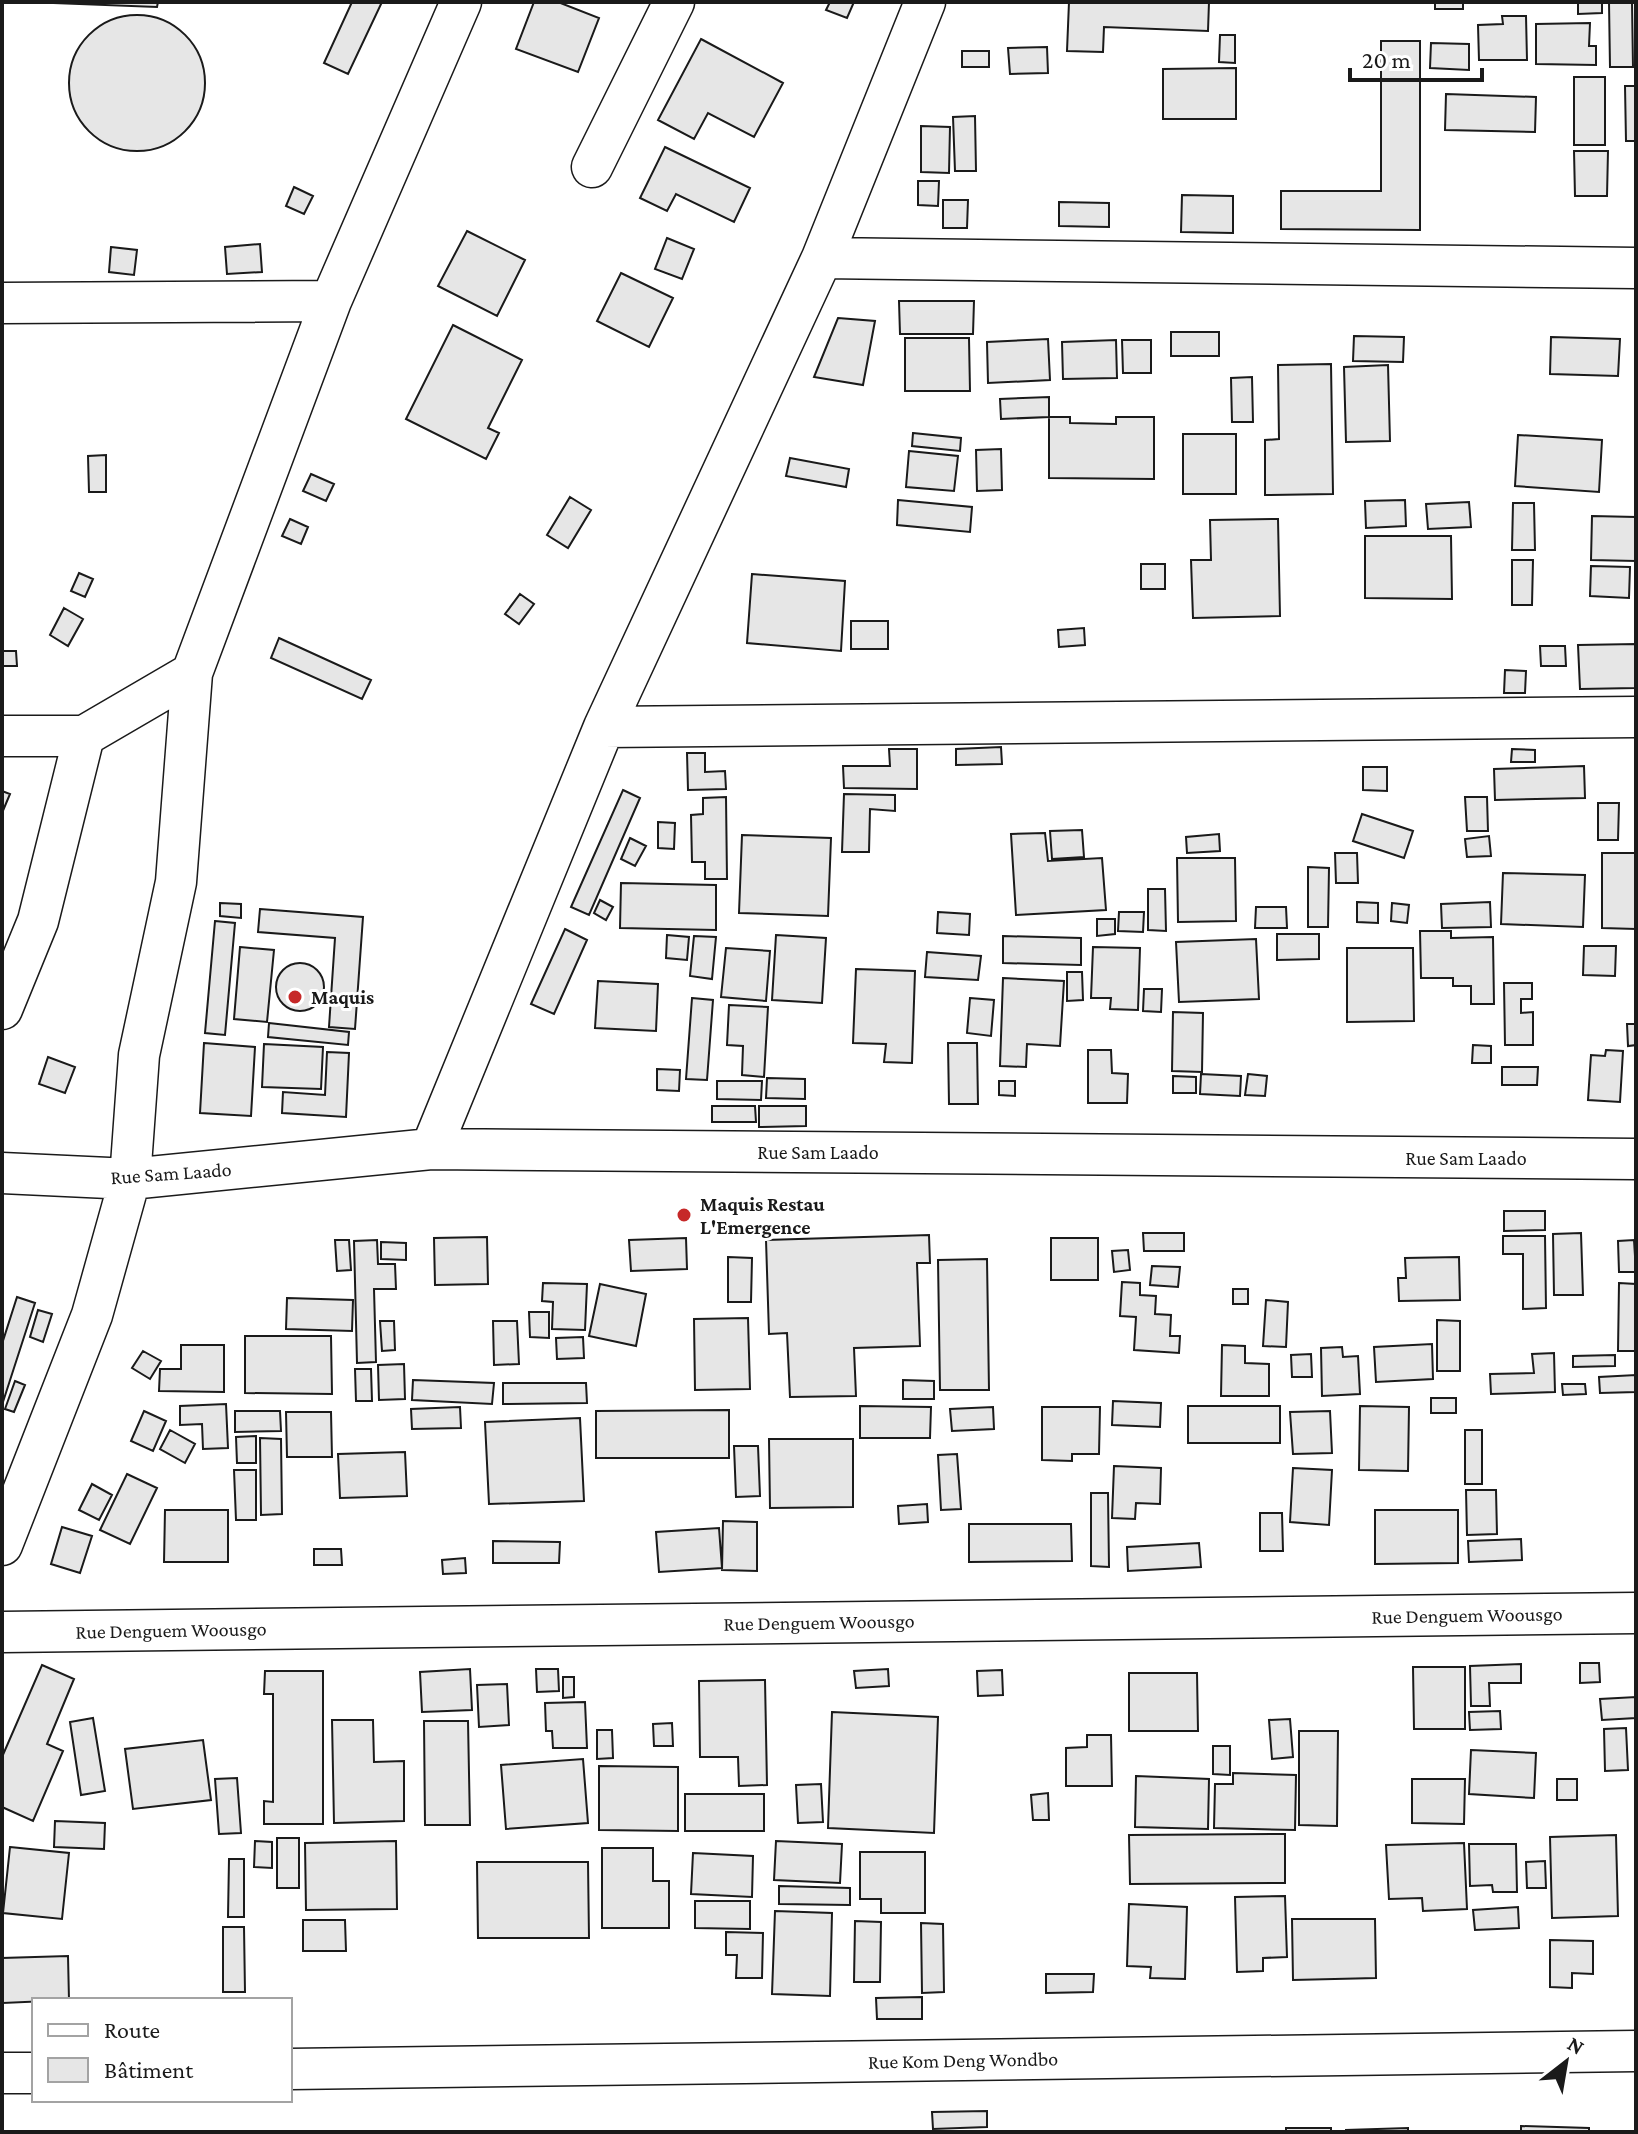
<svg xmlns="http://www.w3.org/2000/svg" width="1638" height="2134" viewBox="0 0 1638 2134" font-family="'Crimson Pro',serif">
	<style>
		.building { fill: #e6e6e6; stroke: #1a1a1a; stroke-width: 2 }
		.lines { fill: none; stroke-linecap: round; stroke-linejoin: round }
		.minor-casing { stroke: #1a1a1a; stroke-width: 43 }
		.minor { stroke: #fff; stroke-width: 40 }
		.poi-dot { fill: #c62828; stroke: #fff; stroke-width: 3 }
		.labels { text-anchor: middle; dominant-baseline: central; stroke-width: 6; stroke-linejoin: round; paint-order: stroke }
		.poi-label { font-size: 20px; font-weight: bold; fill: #1a1a1a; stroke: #fff; text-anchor: start }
		.street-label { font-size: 20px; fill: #1a1a1a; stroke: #fff }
	</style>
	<rect width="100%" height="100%" fill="#fff"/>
	<path class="building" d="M27,2H158L157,7Z
		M352,2H382L348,74L324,63Z
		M534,2H558L599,18L578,72L516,49Z
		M830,2H854L847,18L826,10Z
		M1069,2H1209L1208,31L1104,27L1103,52L1067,51Z
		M1435,2H1463V9H1435Z
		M1578,2H1602V13L1578,14Z
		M1609,2H1632L1633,67H1610Z
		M69 83a68 68 0 1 1 136 0a68 68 0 1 1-136 0Z
		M1502,16H1526L1527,60H1479L1478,25L1503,24Z
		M1590,23L1589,46H1596V65L1536,64V24Z
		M1220,35H1235V63L1219,62Z
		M701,39L783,83L754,137L708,113L694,139L658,120Z
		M1381,41H1420V230L1281,229V191H1381Z
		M1431,43L1469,44V70L1430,68Z
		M1047,47L1048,73L1010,74L1008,48Z
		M962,51H989V67H962Z
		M1236,68V119H1163V69Z
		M1574,77H1605V145H1574Z
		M1625,86H1636V141H1626Z
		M1446,94L1536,97L1535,132L1445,130Z
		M975,116L976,171H955L953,117Z
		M921,126L950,127L949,173L921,172Z
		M665,147L750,188L734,222L676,194L667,211L640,198Z
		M1574,151H1608L1607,196H1575Z
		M918,181H939L938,206L918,205Z
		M294,187L313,196L304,214L286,206Z
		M1182,195L1233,196V233L1181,232Z
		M943,200H968L967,228H943Z
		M1059,202L1109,203V227L1059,226Z
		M467,231L525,260L497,316L438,286Z
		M667,238L694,249L682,279L655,269Z
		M260,244L262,272L227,274L225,247Z
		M111,247L137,250L134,275L109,272Z
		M621,273L673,298L649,347L597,321Z
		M899,301H974L973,334H900Z
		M838,318L875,321L863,385L814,377Z
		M453,325L522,360L488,428L499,433L486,459L406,419Z
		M1171,332H1219V356H1171Z
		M1354,336L1404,337L1403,362L1353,361Z
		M1551,337L1620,339L1618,376L1550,374Z
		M905,338H969L970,391H905Z
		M1048,339L1050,380L988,383L987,342Z
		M1116,340L1117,378L1063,379L1062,342Z
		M1122,340H1151V373H1123Z
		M1331,364L1333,494L1265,495V440L1279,439L1278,365Z
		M1388,365L1390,441L1346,442L1344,367Z
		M1252,377L1253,422H1232L1231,378Z
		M1049,397V417L1001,419L1000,399Z
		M1049,417H1070V423L1116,424V417H1154V479L1049,478Z
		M913,433L961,438L960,451L912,446Z
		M1183,434H1236V494H1183Z
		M1518,435L1602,440L1599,492L1515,486Z
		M1001,449L1002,490L977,491L976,450Z
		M909,451L958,456L954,491L906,487Z
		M106,455V492H89L88,456Z
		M790,458L849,469L846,487L786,476Z
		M311,474L334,484L326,501L303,491Z
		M570,497L591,510L568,548L547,535Z
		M898,500L972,507L970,532L897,525Z
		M1405,500L1406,526L1366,528L1365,501Z
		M1469,502L1471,527L1428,529L1426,504Z
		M1513,503H1534L1535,550H1512Z
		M1592,516L1636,517V561L1591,560Z
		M290,519L308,527L301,544L282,536Z
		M1278,519L1280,616L1193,618L1191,560H1211L1210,520Z
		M1365,536H1451L1452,599L1365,598Z
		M1512,560H1533L1532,605H1512Z
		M1141,564H1165V589H1141Z
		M1591,566L1630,567L1629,598L1590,596Z
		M79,573L93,579L85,597L71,591Z
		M752,574L845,581L841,651L747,643Z
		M520,594L534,604L519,624L505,614Z
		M64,608L83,619L68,646L50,635Z
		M851,621H888V649H851Z
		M1084,628L1085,645L1059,647L1058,630Z
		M279,638L371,680L362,699L271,658Z
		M1636,644V688L1580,689L1578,645Z
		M1540,646H1565L1566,666H1541Z
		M2,651H16L17,666H2Z
		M1505,670L1526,671L1525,693H1504Z
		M1001,747L1002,764L956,765V749Z
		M889,749H917V789L844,788L843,766H890Z
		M1512,749L1535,750V762H1511Z
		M687,753H705V772L725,771L726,789L688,790Z
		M1584,766L1585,798L1495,800L1494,769Z
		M1363,767H1387V791L1363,790Z
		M623,790L640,798L589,915L571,907Z
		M2,791L10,794L2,813Z
		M844,794L895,795V811L870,809L869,852H842Z
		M726,797L727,879H705V862H692L691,815L703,814V798Z
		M1465,797H1487L1488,831H1467Z
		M1598,803H1619L1618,840H1598Z
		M1362,814L1413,831L1404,858L1353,841Z
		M658,822L675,823L674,849L658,848Z
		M1082,830L1084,857L1052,859L1050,831Z
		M1045,833L1048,861L1102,858L1106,910L1016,915L1011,834Z
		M1219,834L1220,851L1187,853L1186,837Z
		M742,835L831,838L828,916L739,913Z
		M1489,836L1491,856L1467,857L1465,839Z
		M630,838L646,846L635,866L621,859Z
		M1335,853H1357L1358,883H1336Z
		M1602,853H1636V929L1602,928Z
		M1177,858H1235L1236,921L1178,922Z
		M1308,867L1329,868L1328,927H1308Z
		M1503,873L1585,875L1583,927L1501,924Z
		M621,883L716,885V930L620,928Z
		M1148,889H1165L1166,931L1148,930Z
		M600,900L613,907L606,920L594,913Z
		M1357,902L1378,903V923L1357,922Z
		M1490,902L1491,927L1442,928L1441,904Z
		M220,903L241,904V918L220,916Z
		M1392,903L1409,905L1407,923L1391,921Z
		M1256,907H1286L1287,928H1255Z
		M260,909L363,917L355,1029L329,1027L335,938L258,932Z
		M938,912L970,914L969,935L937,933Z
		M1119,912H1144L1143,932L1118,931Z
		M1097,919H1115V934L1097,936Z
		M215,921L235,923L225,1035L205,1033Z
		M565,929L587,940L554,1014L531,1004Z
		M1420,931H1451V938L1493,937L1494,1004H1471V986H1453V978H1421Z
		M1277,934H1319V959L1277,960Z
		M667,935L689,937L687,960L666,958Z
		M776,935L826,938L822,1003L772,1000Z
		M694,936L716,937L712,979L690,976Z
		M1003,936L1081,938V965L1003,963Z
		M1256,939L1259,999L1179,1002L1176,942Z
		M1584,946H1616L1615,976L1583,975Z
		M240,947L274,950L267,1022L234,1019Z
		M1093,947L1140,948L1138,1010L1110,1009L1111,998H1091Z
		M726,948L770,951L766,1001L721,997Z
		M1347,948H1413L1414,1021L1347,1022Z
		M927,952L981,956L978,980L925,977Z
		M276 987a24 24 0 1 1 48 0a24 24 0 1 1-48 0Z
		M856,969L915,971L912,1063L884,1062L886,1044L853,1043Z
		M1067,972H1082L1083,1000L1067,1001Z
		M1003,978L1064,981L1060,1046L1027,1044L1026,1067L1000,1066Z
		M598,981L658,984L656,1031L595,1028Z
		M1504,983H1532V999H1521V1013L1533,1012V1045H1505Z
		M1144,989H1162L1161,1012L1143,1011Z
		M692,998L713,1000L707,1080L686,1079Z
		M970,998L994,1000L991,1036L967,1033Z
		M729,1005L768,1007L764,1077L742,1075L743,1046L727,1045Z
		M1173,1012L1203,1013L1202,1072L1172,1071Z
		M269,1023L349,1032L348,1045L268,1037Z
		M1627,1024H1636V1045L1628,1046Z
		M204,1043L255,1047L251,1116L200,1113Z
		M948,1043H977L978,1104H949Z
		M264,1044L323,1047L321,1089L262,1087Z
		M1473,1045L1491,1046V1063H1472Z
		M1088,1050H1111L1112,1073L1128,1074L1127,1103H1088Z
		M1606,1050L1623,1051L1620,1102L1588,1100L1591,1055L1605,1056Z
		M327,1052L349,1053L346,1117L282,1113L283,1092L325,1095Z
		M48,1057L75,1067L65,1093L39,1084Z
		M1502,1067H1538L1537,1085H1502Z
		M657,1069L680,1070L679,1091L657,1090Z
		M1201,1074L1241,1076L1240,1096L1200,1094Z
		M1248,1074L1267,1076L1265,1096L1245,1095Z
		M1173,1076L1196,1077V1093H1173Z
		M767,1078L805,1079V1099L766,1098Z
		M717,1081H762L761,1100L717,1099Z
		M999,1081H1015V1096L999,1095Z
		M712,1106H755L756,1122H712Z
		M759,1106H806V1126L759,1127Z
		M1504,1211H1545V1230L1504,1231Z
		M1143,1233H1184V1251H1144Z
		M1581,1233L1583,1295H1554L1553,1234Z
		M929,1235L930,1263H917L920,1346L854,1348L856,1396L790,1397L787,1333L769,1334L766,1240Z
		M1503,1236H1545L1546,1308L1523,1309V1254H1503Z
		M487,1237L488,1284L435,1285L434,1238Z
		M686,1238L687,1269L631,1271L629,1240Z
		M1051,1238H1098V1280H1051Z
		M335,1240H349L351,1270L337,1271Z
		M377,1240L378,1264H395L396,1289H374L376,1362L357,1363L354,1241Z
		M1634,1240L1636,1272H1619L1618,1241Z
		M381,1242L406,1243V1260L381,1259Z
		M1128,1250L1130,1270L1114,1272L1112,1251Z
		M728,1257L752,1258L751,1302H728Z
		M1459,1257L1460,1300L1399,1301L1398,1278H1406L1405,1258Z
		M987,1259L989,1390H940L938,1260Z
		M1152,1266L1180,1267L1178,1287L1150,1285Z
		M1122,1282L1140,1283V1295L1156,1296L1155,1314L1171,1315L1170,1336H1180L1179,1353L1134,1350L1136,1317L1120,1316Z
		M543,1283L587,1284L585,1330L552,1329L553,1302L542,1301Z
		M1619,1283L1636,1284V1351H1618Z
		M600,1284L646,1294L636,1346L589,1336Z
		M1233,1289H1248V1304H1233Z
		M17,1297L35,1303L2,1405V1344Z
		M287,1298L353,1300L352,1331L286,1329Z
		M1266,1300L1288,1302L1286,1347L1263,1346Z
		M38,1310L52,1314L43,1342L30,1337Z
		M529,1312H549V1338L530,1337Z
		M748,1318L750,1389L695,1390L694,1319Z
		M1437,1320L1460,1321V1371H1437Z
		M380,1321H394L395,1350L382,1351Z
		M493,1321H517L519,1364L494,1365Z
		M245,1336H331L332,1394L245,1393Z
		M583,1337L584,1358L557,1359L556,1338Z
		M1432,1344L1433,1379L1376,1382L1374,1347Z
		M181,1345H224V1392L159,1391L160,1369H181Z
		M1222,1345L1245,1346V1363L1269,1364V1396H1221Z
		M1342,1347L1343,1357L1358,1356L1360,1394L1322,1396L1321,1348Z
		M143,1351L161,1361L150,1379L132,1368Z
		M1554,1353L1555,1392L1491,1394L1490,1374L1534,1373L1532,1354Z
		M1311,1354L1312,1377H1292L1291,1355Z
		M1615,1355V1366L1573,1367V1356Z
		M404,1364L405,1399L379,1400L378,1365Z
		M355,1369H371L372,1401H356Z
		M1636,1375V1392L1600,1393L1599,1377Z
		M413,1380L494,1383L492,1404L412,1400Z
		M903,1380L934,1381V1399H903Z
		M15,1381L25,1385L14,1412L5,1409Z
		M503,1383H586L587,1403L503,1404Z
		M1562,1384H1585L1586,1394L1563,1395Z
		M1431,1398H1456V1413H1431Z
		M1113,1401L1161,1403L1160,1427L1112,1425Z
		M226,1404L228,1448L203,1449L202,1424L180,1425V1406Z
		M860,1406L931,1407L930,1438H860Z
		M1188,1406H1280V1443H1188Z
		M1360,1406L1409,1407L1408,1471L1359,1470Z
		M460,1407L461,1428L412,1429L411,1409Z
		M993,1407L994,1429L952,1431L950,1409Z
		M1042,1407H1100L1099,1454H1072V1461L1042,1460Z
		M729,1410V1458H596V1411Z
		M144,1411L166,1421L153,1451L131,1441Z
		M235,1411H280L281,1431L235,1432Z
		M1330,1411L1332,1453L1293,1454L1290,1412Z
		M286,1412H331L332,1457H287Z
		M580,1418L584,1501L489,1504L485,1422Z
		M170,1430L195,1444L185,1463L160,1449Z
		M1465,1430H1482V1484H1465Z
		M256,1436V1463H237L236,1437Z
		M260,1438L281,1439L282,1514L261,1515Z
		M769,1439H853V1507L770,1508Z
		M734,1446H758L760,1496L736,1497Z
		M405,1452L407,1496L340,1498L338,1454Z
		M957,1454L961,1509L941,1510L938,1455Z
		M1114,1466L1161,1468L1160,1504L1136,1503L1135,1519L1112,1518Z
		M1293,1468L1332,1470L1329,1525L1290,1522Z
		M234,1470H256V1520H236Z
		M127,1474L157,1488L130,1544L100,1530Z
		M92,1484L112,1495L99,1520L79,1510Z
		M1466,1490H1496L1497,1534L1467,1535Z
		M1091,1493H1108L1109,1567L1091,1566Z
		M927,1504L928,1522L899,1524L898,1506Z
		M165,1510H228V1562H164Z
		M1375,1510H1458V1563L1375,1564Z
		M1260,1513H1282L1283,1551H1260Z
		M723,1521L757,1522V1571L722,1570Z
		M969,1524H1071L1072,1561L969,1562Z
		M62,1527L92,1536L80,1573L51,1564Z
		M719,1528L722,1568L659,1572L656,1532Z
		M1521,1539L1522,1560L1469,1562L1468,1541Z
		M493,1541L560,1542L559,1563H493Z
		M1199,1543L1201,1567L1128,1571L1127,1547Z
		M314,1549H341L342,1565H314Z
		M465,1558L466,1573L443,1574L442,1560Z
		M1580,1663H1599L1600,1682L1580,1683Z
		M1521,1664V1683H1489L1490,1706H1471L1470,1666Z
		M42,1665L74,1679L47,1744L63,1751L33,1821L2,1807V1757Z
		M1413,1667H1465V1729H1414Z
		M470,1669L472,1710L422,1712L420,1672Z
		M536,1669H558L559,1691L537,1692Z
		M888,1669L889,1686L856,1688L854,1671Z
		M1002,1670L1003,1695L978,1696L977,1671Z
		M265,1671H323V1824H264V1801L273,1802V1694H264Z
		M1129,1673H1197L1198,1731H1129Z
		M563,1677H574V1697L563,1698Z
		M765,1680L767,1785L739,1786L738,1757H700L699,1681Z
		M507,1684L509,1725L479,1727L477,1685Z
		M1636,1697V1718L1602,1720L1600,1699Z
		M585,1702L587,1748H553L552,1731H546L545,1703Z
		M1500,1711L1501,1729L1470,1730L1469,1712Z
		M832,1712L938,1717L934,1833L828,1828Z
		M93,1718L105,1791L81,1795L70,1722Z
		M1290,1719L1293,1757L1272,1759L1269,1720Z
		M332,1720H373L374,1762L404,1761V1821L334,1823Z
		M424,1721H468L470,1825H425Z
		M672,1723L673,1746H654L653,1724Z
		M1626,1728L1628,1770L1605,1771L1604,1729Z
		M597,1730H612L613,1758L597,1759Z
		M1299,1731H1338L1337,1826L1299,1825Z
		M1087,1735H1111L1112,1786H1066V1748L1087,1747Z
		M203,1740L211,1800L133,1809L125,1749Z
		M1213,1746H1230V1775L1213,1774Z
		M1471,1750L1536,1753L1534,1798L1469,1794Z
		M583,1759L588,1823L506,1829L501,1765Z
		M599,1766L678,1767V1831L599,1830Z
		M1233,1773L1296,1775L1295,1830L1214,1828L1215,1784H1233Z
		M1136,1776L1209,1779L1208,1829L1135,1827Z
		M237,1778L241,1833L219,1834L215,1779Z
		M1412,1779H1465L1464,1824L1412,1823Z
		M1557,1779H1577V1800H1557Z
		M821,1784L823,1822L798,1823L796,1785Z
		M1048,1793L1049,1820H1033L1031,1795Z
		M685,1794H764V1831H685Z
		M55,1821L105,1823L104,1849L54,1847Z
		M1285,1834V1883L1130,1884L1129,1835Z
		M1616,1835L1618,1916L1552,1918L1550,1837Z
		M277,1838H299V1888H277Z
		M255,1841L272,1842V1868L254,1867Z
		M396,1841L397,1909L306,1910L305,1843Z
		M776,1841L842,1844L840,1883L774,1880Z
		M1464,1843L1467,1909L1423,1911L1422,1898L1389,1899L1386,1845Z
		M1469,1844H1516L1517,1892H1493L1492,1885L1470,1886Z
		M10,1847L69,1853L62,1919L3,1913Z
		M602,1848H653V1881H669V1928H602Z
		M860,1852H925V1913H881V1899H860Z
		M693,1853L753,1856L752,1897L691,1894Z
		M229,1859H244V1917H228Z
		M1545,1861L1546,1888H1527L1526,1862Z
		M477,1862H588L589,1938H478Z
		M779,1886L850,1888V1905L779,1904Z
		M1285,1896L1287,1957L1263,1958V1971L1237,1972L1235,1897Z
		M695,1901H750V1929L695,1928Z
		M1129,1904L1187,1907L1185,1979L1150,1978L1151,1967L1127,1966Z
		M1518,1907L1519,1928L1475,1930L1473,1910Z
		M775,1911L832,1913L830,1996L772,1994Z
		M1292,1919H1375L1376,1978L1293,1980Z
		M303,1920H345L346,1951H303Z
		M855,1921L881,1922L880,1982H854Z
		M921,1923L943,1924L944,1992L922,1993Z
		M223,1927H244L245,1992H223Z
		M726,1932L763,1933L762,1978H736L737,1955H726Z
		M1550,1940L1593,1941V1974L1572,1973V1988L1550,1987Z
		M68,1956L69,2000L3,2003L2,1958Z
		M1046,1974H1094L1093,1992L1046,1993Z
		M922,1997V2019H877L876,1998Z
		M987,2111V2127L933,2129L932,2112Z
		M1521,2126L1589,2128V2132H1521Z
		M1286,2128H1331V2132H1286Z
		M1408,2128V2132H1346V2130Z"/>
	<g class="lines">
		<defs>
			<path id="minor" d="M592,167L674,2
				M822,258L1636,268
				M2,303L331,301
				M604,727L1636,717
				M2,736H84
				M2,1009L38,921L84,736L192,673
				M431,1149L604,727L822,258L925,2
				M2,1173L130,1179L431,1149L1636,1159
				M2,1545L92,1315L130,1179L139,1055L176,882L192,673L331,301L461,2
				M2,1632L1636,1613
				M290,2069L1636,2051
				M2,2073H34"/>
		</defs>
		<use href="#minor" class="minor-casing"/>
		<use href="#minor" class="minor"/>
	</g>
	<g class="poi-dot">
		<circle cx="295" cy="997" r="8"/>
		<circle cx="684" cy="1215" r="8"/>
	</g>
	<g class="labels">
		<g class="poi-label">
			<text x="311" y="997">Maquis</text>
			<text x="700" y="1204">Maquis Restau<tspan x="700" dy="23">L'Emergence</tspan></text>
		</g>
		<g class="street-label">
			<text x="818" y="1152">Rue Sam Laado</text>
			<text x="1466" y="1158">Rue Sam Laado</text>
			<text transform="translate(171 1173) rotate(-4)">Rue Sam Laado</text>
			<text transform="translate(1467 1615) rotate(-1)">Rue Denguem Woousgo</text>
			<text transform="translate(819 1622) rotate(-1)">Rue Denguem Woousgo</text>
			<text transform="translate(171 1630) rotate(-1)">Rue Denguem Woousgo</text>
			<text transform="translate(963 2060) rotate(-1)">Rue Kom Deng Wondbo</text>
		</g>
	</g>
	<rect width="1638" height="2134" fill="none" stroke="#1a1a1a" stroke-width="8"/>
	<rect x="32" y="1998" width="260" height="104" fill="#ffffff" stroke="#a3a3a3" stroke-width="2"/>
	<rect x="48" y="2024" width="40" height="12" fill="#ffffff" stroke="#a3a3a3" stroke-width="2"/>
	<text x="104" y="2038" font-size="24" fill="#1a1a1a">Route</text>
	<rect x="48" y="2058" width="40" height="24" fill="#e6e6e6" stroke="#a3a3a3" stroke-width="2"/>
	<text x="104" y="2078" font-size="24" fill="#1a1a1a">Bâtiment</text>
	<g transform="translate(1566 2062) rotate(31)" stroke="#ffffff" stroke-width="6" paint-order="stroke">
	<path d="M0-6L14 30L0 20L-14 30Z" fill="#1a1a1a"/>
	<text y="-12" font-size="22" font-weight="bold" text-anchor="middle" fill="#1a1a1a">N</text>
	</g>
	<path d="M1350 68v12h132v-12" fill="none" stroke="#1a1a1a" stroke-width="4"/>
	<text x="1362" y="68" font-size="24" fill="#1a1a1a" stroke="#ffffff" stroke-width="6" paint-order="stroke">20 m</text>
</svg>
